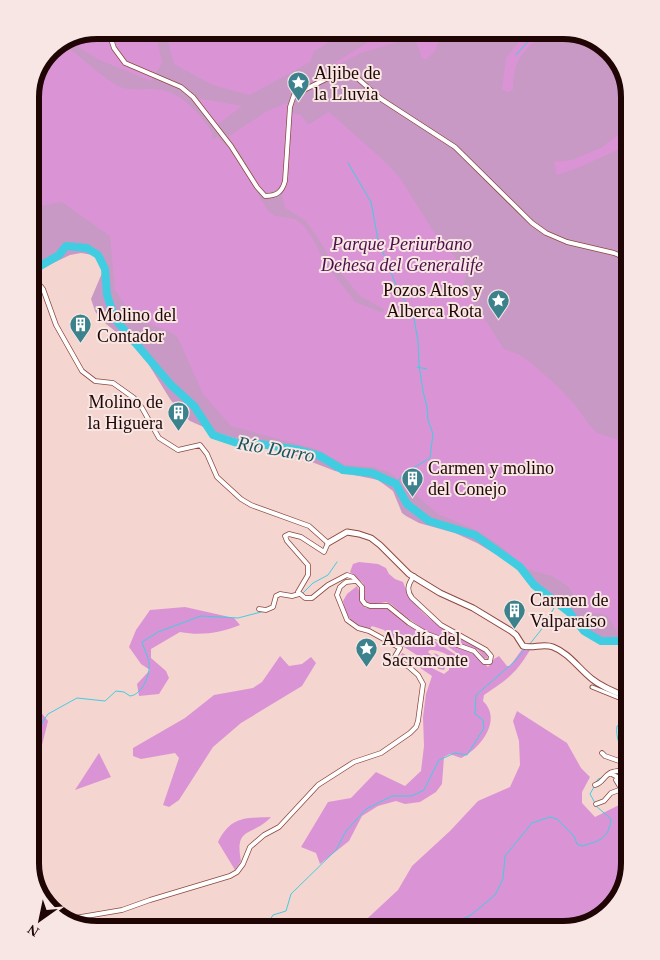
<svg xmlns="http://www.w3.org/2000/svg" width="660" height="960" viewBox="0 0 660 960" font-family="Georgia,serif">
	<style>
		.green { fill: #c899c5 }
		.forest { fill: #da94d5 }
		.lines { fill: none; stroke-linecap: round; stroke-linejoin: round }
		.stream { stroke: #41cde1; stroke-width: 1 }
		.river { stroke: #41cde1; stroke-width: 8 }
		.pedestrian-casing { stroke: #8b483f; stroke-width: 5 }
		.minor-casing { stroke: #8b483f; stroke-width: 5.5 }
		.tertiary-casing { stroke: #8b483f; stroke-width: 7 }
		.pedestrian { stroke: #fff; stroke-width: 3 }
		.minor { stroke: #fff; stroke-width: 4 }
		.tertiary { stroke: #fff; stroke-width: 5 }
		.labels { text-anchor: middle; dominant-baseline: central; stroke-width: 4; stroke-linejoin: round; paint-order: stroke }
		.poi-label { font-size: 18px; fill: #1f0604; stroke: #f7e6e3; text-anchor: start }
		.park-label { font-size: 18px; font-style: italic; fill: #4d0f4c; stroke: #f7e6e3 }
		.water-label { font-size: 19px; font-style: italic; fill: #19535b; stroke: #f7e6e3 }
		.rim { fill: none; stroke: #1f0604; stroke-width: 6 }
	</style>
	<rect width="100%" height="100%" fill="#f5d5cf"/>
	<path class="green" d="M97,30H567L597,39L621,64L630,97V642L602,640L594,637L507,561L477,543L455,533L419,523L406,516L402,513L393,491L378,480L335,471L286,452L260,446L215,432L190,421L181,413L170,399L141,352L100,319L95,311L91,299L105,266L103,260L99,256L81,253L70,255L45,267L30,270V92L53,47Z"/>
	<path class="forest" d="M97,30H155L162,63L151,81L100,60L68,41Z
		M165,30H350L314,51L310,62L250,95L213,85L174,64Z
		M388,30H445L443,40L438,42L435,51L427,59H422L418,46L411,38L361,53L337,65L336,62Z
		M529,30C554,30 585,27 604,46L578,42L550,30C525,48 513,57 513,89L509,92L502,90L506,58Z
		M62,43C81,56 98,75 118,86C128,91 142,89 153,89C180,90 199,112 213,134L211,136L214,139L217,137L233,152L268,211L275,216L295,219L303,225L311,236L327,266L355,302L383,313L384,309L360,296L333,263L318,238L305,220L285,208L282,194L286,187L292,113L301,115L308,125L329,112L384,161L400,178L442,245L453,255L466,275L463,286L504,349L520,355L531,363L556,385L575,405L589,425L597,433L619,440L630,447V637C607,636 618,608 590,614L580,604L568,586L552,576L527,569L498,544L474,529L438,514L391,473L374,467L346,465L316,449L231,426L203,394L178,338L171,332L147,323L132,315L115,290L110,236L62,202L39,206L34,211L30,212V92L53,47Z
		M195,98L242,106L217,125Z
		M286,103L289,105L283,177C280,189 274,195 261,190L241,154L228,137L266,112Z
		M630,126V144L582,166L557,175L554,162L572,160L601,148Z
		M359,562L378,564L386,568L389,574L395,579L403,582C415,618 453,634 483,651L487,655L488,659L484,658L478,650L429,633L402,614L391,604L386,602L371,605L367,603L364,599L365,589L363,583L350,572L353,564Z
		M357,586L360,592L362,605L366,608H385L394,612L405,622L461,658L465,664H463C453,658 442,650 430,650L428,652L445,668L444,670L439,669L404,647L384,630L372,626L369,630C351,624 347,619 343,601L347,594Z
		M185,607L234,618L240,625C220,633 201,636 180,632L151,649V658L166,671L169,678L159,694L139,696L137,684L150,670L141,664L129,647L136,630L150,610Z
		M440,641L467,650L475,654L488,667L494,659L499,656L507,666H510L523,648L530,650C515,675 507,679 484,695L483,701C503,720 480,749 461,758L450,754L444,757L442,784L436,792L420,802L405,804L396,801L378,806L362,816L349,841L320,864L316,853L301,847L328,802L351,798L376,772L405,786L421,771L424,746L423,717L426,694L432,676L401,655L402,653L444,674L449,670V667L436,657L434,653C444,657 457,667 466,668L469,665L468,661Z
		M280,656L289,666L302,664L311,657L316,663L302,686L241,723L213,747L179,800L169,807L163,805L179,758L175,753L141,759L133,756V748L185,718L214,695L253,688L262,682Z
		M30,706L39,710L48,721L42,745L30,749Z
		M517,711L567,743L581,768L590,777L582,792V803L595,817L623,803L630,804V863L621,897L596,921L563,930H355L398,890L412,866L450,831L478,801L510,787L520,765L519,741L513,721Z
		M99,753L111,777L75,790Z
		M271,817C253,837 234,825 241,861L235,870L218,842C231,816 245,818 271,817Z"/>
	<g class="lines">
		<path class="stream" d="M263,30C279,40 310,35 327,30
			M563,30L584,40L599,41
			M516,55L538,30
			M348,163L371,202L378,240L398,290L413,313L418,341L419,365L423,391L427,407L428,420L433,434L430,458L403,474L396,484
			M417,367L427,369
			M302,594L313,583L328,575L337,562
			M529,645L541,630L557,603
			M30,742L37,737L43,721L48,714L77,698L105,701L116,691L124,692L130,696C142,695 151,674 149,662C148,656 144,649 142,642L158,632L201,616L238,618L265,611
			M624,761C622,748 615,738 617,726L630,720
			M596,783L598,779L602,778
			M594,787L590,794L595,803
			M264,930L273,915L286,911L291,894L336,850L346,831L366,809L392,796H412L424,790L439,760L455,753L467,755L484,728L483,720L475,714L476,695L514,662L526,648
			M441,930L471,915L495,895L503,879L505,856L532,823L550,817L557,819L574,836L577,844L582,846C599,841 609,839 611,819L596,806"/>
		<path class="river" d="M30,269H35L59,255L66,246L87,248L98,255L105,269L107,295L115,319L171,385L194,406L213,435L237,443L260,444L299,450L320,456L343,470L372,473L396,484L407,504L429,521L475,535L520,567L534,585L569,612L584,631L601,641H630"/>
		<defs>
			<path id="pedestrian" d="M592,687L629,702L625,709H626L630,703"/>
			<path id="minor" d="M108,30L114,48L125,63L181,87L193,97L231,146L257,187L265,196C277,196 282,192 285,181L290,107L294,95L336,74H348L356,77L381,99L455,147L532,223L546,233L567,242L614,253L630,260
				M30,285L38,283L43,289L56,325L82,371L95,381L113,383L134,398L142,408L159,438L178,450L200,445L207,454L217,477L241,499L251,505L309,526L328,543L324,552L301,537L289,534L285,536L287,541L308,565V575L298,592L305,598H312L328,585L347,575L353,577L362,587V600L365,604L370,606H388L409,623L427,634L474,651L484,662H490L491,656L486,650L441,625L412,598C406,590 408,584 414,576
				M259,609L266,610L273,607L276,596L280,594L292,596L299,594
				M602,753L605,756L622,762L624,767
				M610,773L621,779L616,780L622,790
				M595,785C603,783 603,777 610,773C614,770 622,772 624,769C632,759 621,744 622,734L630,729
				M596,804L604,801L611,793L630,786
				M63,920L122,910L150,900L230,876L237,872L243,864L250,847L264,835L279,827L318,785L354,762L381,753L410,733L416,727L418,721L423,684L418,675L409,667L394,658L400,648L369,631L358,628L347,620L337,595L340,587L346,582L355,581"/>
			<path id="tertiary" d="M328,543L347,532L359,534L371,538L380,545L409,574L440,593L473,608L511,631L516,635L523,646C533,649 543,643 553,647C569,653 579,669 592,679C603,688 617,693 630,698"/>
		</defs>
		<use href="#pedestrian" class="pedestrian-casing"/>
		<use href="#minor" class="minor-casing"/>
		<use href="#tertiary" class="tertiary-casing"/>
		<use href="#pedestrian" class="pedestrian"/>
		<use href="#minor" class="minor"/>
		<use href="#tertiary" class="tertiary"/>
	</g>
	<defs>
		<symbol id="sight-pin" viewBox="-11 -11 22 30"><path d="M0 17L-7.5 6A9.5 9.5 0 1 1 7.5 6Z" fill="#3c828d" stroke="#f7e6e3"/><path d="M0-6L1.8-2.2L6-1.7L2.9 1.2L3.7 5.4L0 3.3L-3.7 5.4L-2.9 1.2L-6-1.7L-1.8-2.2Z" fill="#fff"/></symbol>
		<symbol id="building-pin" viewBox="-11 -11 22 30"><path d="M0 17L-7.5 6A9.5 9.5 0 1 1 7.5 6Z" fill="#3c828d" stroke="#f7e6e3"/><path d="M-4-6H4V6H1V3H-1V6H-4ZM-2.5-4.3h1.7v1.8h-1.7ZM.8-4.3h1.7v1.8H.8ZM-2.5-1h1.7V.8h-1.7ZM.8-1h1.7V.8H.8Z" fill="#fff"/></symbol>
	</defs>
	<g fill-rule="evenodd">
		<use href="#sight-pin" x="286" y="70" width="25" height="34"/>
		<use href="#sight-pin" x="486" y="288" width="25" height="34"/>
		<use href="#building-pin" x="68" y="312" width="25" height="34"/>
		<use href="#building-pin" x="166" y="400" width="25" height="34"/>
		<use href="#building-pin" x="400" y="466" width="25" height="34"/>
		<use href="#building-pin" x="502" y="598" width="25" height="34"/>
		<use href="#sight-pin" x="354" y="636" width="25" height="34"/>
	</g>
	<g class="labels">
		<g class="poi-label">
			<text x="314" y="73">Aljibe de<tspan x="314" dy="21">la Lluvia</tspan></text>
			<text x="482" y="290" text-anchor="end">Pozos Altos y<tspan x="482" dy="21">Alberca Rota</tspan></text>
			<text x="97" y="315">Molino del<tspan x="97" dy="21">Contador</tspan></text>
			<text x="163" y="402" text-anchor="end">Molino de<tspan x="163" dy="21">la Higuera</tspan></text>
			<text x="428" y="468">Carmen y molino<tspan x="428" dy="21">del Conejo</tspan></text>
			<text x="530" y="600">Carmen de<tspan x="530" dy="21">Valparaíso</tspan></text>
			<text x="382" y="639">Abadía del<tspan x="382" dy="21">Sacromonte</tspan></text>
		</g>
		<g class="park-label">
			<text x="402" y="244">Parque Periurbano<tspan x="402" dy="21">Dehesa del Generalife</tspan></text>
		</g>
		<g class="water-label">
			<text transform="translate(276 449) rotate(10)">Río Darro</text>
		</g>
	</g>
	<path d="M0 0H660V960H0ZM97 39H563A58 58 0 0 1 621 97V863A58 58 0 0 1 563 921H97A58 58 0 0 1 39 863V97A58 58 0 0 1 97 39Z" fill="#f7e6e3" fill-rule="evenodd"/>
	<path class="rim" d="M97 39H563A58 58 0 0 1 621 97V863A58 58 0 0 1 563 921H97A58 58 0 0 1 39 863V97A58 58 0 0 1 97 39Z"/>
	<g transform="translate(40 920) rotate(213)" stroke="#f7e6e3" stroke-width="4" paint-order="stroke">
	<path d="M0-4L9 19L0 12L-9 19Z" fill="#1f0604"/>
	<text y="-8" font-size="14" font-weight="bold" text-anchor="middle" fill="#1f0604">N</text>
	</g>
</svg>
